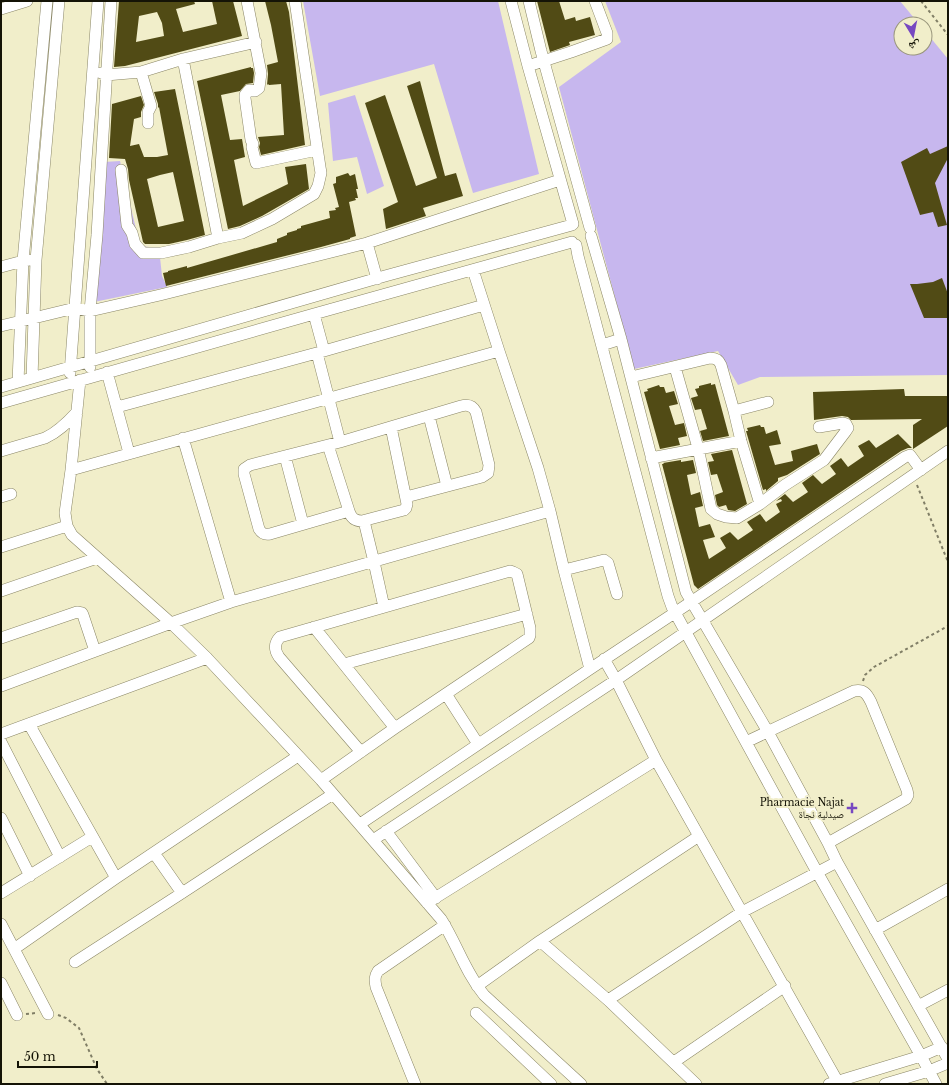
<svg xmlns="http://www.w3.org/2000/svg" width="949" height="1085" viewBox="0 0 949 1085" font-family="'Libre Baskerville','Noto Naskh Arabic',serif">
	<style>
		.green { fill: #c7b7ee }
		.building { fill: #514b15; fill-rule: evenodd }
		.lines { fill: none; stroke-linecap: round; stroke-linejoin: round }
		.minor-casing { stroke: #8a8666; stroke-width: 12 }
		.path { stroke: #807e66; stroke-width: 2; stroke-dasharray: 3 3; stroke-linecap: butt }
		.minor { stroke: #fff; stroke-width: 11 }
		.poi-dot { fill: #7748c1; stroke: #f1eeca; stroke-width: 1.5 }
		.labels { text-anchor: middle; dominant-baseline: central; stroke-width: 4; stroke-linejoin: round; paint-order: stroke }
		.poi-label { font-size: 10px; fill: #141306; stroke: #f1eeca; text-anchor: end }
	</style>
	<rect width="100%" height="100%" fill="#f1eeca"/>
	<path class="green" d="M303,1H498L539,174L473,193L434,64L320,96Z
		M605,1H900L919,24H901V48H925V31L948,59V375L760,377L738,385L718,351L634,369L559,87L621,42Z
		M355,95L384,186L367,194L357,157L333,161L328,103Z
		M120,161L140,246L159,248L162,276L167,287L94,302L104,162Z"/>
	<path class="building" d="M119,1H194L195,4L176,9L183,32L217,24L212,1H233L242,36L125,66L114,67ZM157,12L162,23L164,36L136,42L139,16Z
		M265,1H286L289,12L305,145L261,155L259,147L260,143L258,137L284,135L281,84L269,85L268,84L267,85L268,74L267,65L278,62L271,25Z
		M537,1H559L565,20L575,17L576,21L590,17L595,35L569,42L570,45L550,52Z
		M251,67V68H253L254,73L253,83L246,84L240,91L221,95L230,140L242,139L245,157L234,160L243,206L288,184L285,167L306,164L309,189L262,216L240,226L228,229L197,81Z
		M420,81L445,176L456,173L463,196L423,208L426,216L386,229L383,209L398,202L365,103L385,95L416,186L437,178L407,86Z
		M175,89L205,235L187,240L169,244H145L143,242L129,180L128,169L125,159L109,158L112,104L141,96L144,105L141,112V117L134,119L130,146L139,144L144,157H157L168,155L159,107L158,108V104L154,92ZM173,172L184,221L158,227L147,179L160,175Z
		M948,146V158L935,183L947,225L938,227L933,212L920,215L901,162L927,148L930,154Z
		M348,173L350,176L355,174L358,189H356L358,198H355L356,200L349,202L356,236L350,238V239L321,247L166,286L163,273L168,272V271L187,266V268L277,242V239L287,235V233L297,230V229L301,228V226L330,218L329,211L336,210L335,208L339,207L333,184L336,183V177Z
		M942,278L948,294V318H924L910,284H917L933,282Z
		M711,383V385L715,384L729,436L703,441L700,431L707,429L701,409L695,410L691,398L698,396L695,389L699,388V386Z
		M659,385L660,387H664L666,393L674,391L678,404L669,406L675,425L684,423L687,436L678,438L680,445L660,449L644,392L648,391L647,389Z
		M904,389L905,396H948V426L913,449V425L922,419L851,420L848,417L842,416L814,420L813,392Z
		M760,425L761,427H764L766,434L777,430L781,444L769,446L775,465L793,461L791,451L817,444L820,454L787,475L778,478V481L766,491V489L763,490L746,431H748L747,428Z
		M898,434L912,448H908L901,451L698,589L694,585L662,464H664L663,463L681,460V462L693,460L696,473L687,475L691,495L700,492L703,506L695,508L699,527L710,524L715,537L703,540L709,559L726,548L720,538L730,532L738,540L753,530L747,522L760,514L766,522L780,512L776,504L782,501L781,499L776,501L785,494L793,502L808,492L802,483L813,475L822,484L836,474L830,466L841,458L848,467L864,456L858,446L869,440L876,448Z
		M732,450L747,504L735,511L728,510L726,505L719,507L717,505L715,495L723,492L717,474L711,475L708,462L714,461L711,454Z"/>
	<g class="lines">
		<defs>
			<path id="minor" d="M247,1L261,73L259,88L255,91L249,90L245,95V98L251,140L253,144L252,147L256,163L317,150
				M511,1L528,66L573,224
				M529,1L541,51L590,228
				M1,9L27,1
				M183,59L218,238
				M528,66L571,52L607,39V33L595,1
				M141,72L151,106L148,112V123
				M101,73L106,75L141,72L183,59L256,42
				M121,170L127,225L132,233L135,244L143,253H161L189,247L218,238L242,233L272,219L314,194L318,186L321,173L320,167L295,1
				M591,236L621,339L686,592L768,732L828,843L837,862L948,1059
				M367,243L377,279
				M576,245L578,256L668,596L672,607L817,872L921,1056L936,1084
				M1,267L23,261L29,260
				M473,270L499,351L538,468L550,511L564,570L590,669
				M314,314L324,351
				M1,326L75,308L90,311L160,295L367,243L560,180
				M602,345L621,339
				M317,353L340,442
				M90,367V311L97,235L111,1
				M675,367L698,448L711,509L717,514L726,517L737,518L760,504L785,485L824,460L846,431L848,428L846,424L843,423L819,427
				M107,372L129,453
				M70,373L98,1
				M631,377L710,358C716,358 719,360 721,365L734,411L741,441L760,504
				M32,378L36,260L59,1
				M80,380L71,470L65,513L67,526L72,535L171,623L207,658L321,780L441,919C457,944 465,972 484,995L581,1084
				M18,382L23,261L47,1
				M1,387L385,276L572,225
				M1,403L314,314L572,242
				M117,407L324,351L484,305
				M734,411L768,402
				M429,416L447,486
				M183,438L231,602
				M328,445L349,511C351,518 355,521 362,521L404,510L406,508L407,504L391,427
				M1,451L45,438C58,432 67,423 77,412
				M285,456L303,524
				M651,458L741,441
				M71,470L499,351
				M1,497L11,494
				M349,511L270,534C265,535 262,534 259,529L244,474V469L250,465L340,442L461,406C468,404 473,406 476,412L489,465L488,473L482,477L406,497
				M364,521L374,562L384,607
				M1,547L67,526
				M564,570L604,560L608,563L617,594
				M1,591L97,558
				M314,627L395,728
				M1,638L77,612L82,613L83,615L95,651
				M604,659L616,680L656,760L839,1084
				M344,664L527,614
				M1,686L171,623L231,602L550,511
				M446,694L478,744
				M29,724L116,878
				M1,734L207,658
				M1,742L60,857
				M746,742L854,691C864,689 867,694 871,702L907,790L908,795L906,799L828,843
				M321,780L395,728L529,638L530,635V628L517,574L513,572L510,571L280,637C274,643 274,650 279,657L361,752
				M1,818L30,876
				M360,824L590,669L691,602L905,457L910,455L921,470
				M386,831L436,898
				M373,840L616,680L948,451
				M154,853L182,893
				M1,893L92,837
				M427,903L656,760
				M1,924L48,1014
				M875,930L948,889
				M540,941L608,1000L696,1084
				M14,949L116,878L298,756
				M75,962L182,893L333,794
				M1,983L17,1015
				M477,986L540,941L699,836
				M608,1000L742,912L837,862
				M918,1006L948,990
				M476,1013L551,1084
				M674,1062L785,986
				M415,1084L376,987C375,981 374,977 378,971L445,925
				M829,1084L921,1056L942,1047
				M885,1084L929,1071L948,1063"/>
		</defs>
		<use href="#minor" class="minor-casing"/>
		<path class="path" d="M921,1L948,35
			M917,485L948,562
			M863,681L865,675L874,667L948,626
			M26,1014L36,1013
			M58,1015L66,1018L79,1028L97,1069L107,1084"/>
		<use href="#minor" class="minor"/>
	</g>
	<path class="poi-dot" d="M850 802h4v4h4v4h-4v4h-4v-4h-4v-4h4z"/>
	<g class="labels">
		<g class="poi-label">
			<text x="844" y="802">Pharmacie Najat<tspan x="844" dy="12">صيدلية نجاة</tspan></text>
		</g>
	</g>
	<rect width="949" height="1085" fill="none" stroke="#141306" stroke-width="4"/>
	<g transform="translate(913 36) rotate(170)"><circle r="19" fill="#f1eeca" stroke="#99967c"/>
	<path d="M0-3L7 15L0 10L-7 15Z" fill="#7748c1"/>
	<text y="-6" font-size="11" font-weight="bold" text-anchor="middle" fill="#141306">ش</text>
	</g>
	<path d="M18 1061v6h79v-6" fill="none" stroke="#141306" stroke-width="2"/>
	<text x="24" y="1061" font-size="12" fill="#141306" stroke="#f1eeca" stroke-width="3" paint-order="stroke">50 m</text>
</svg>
